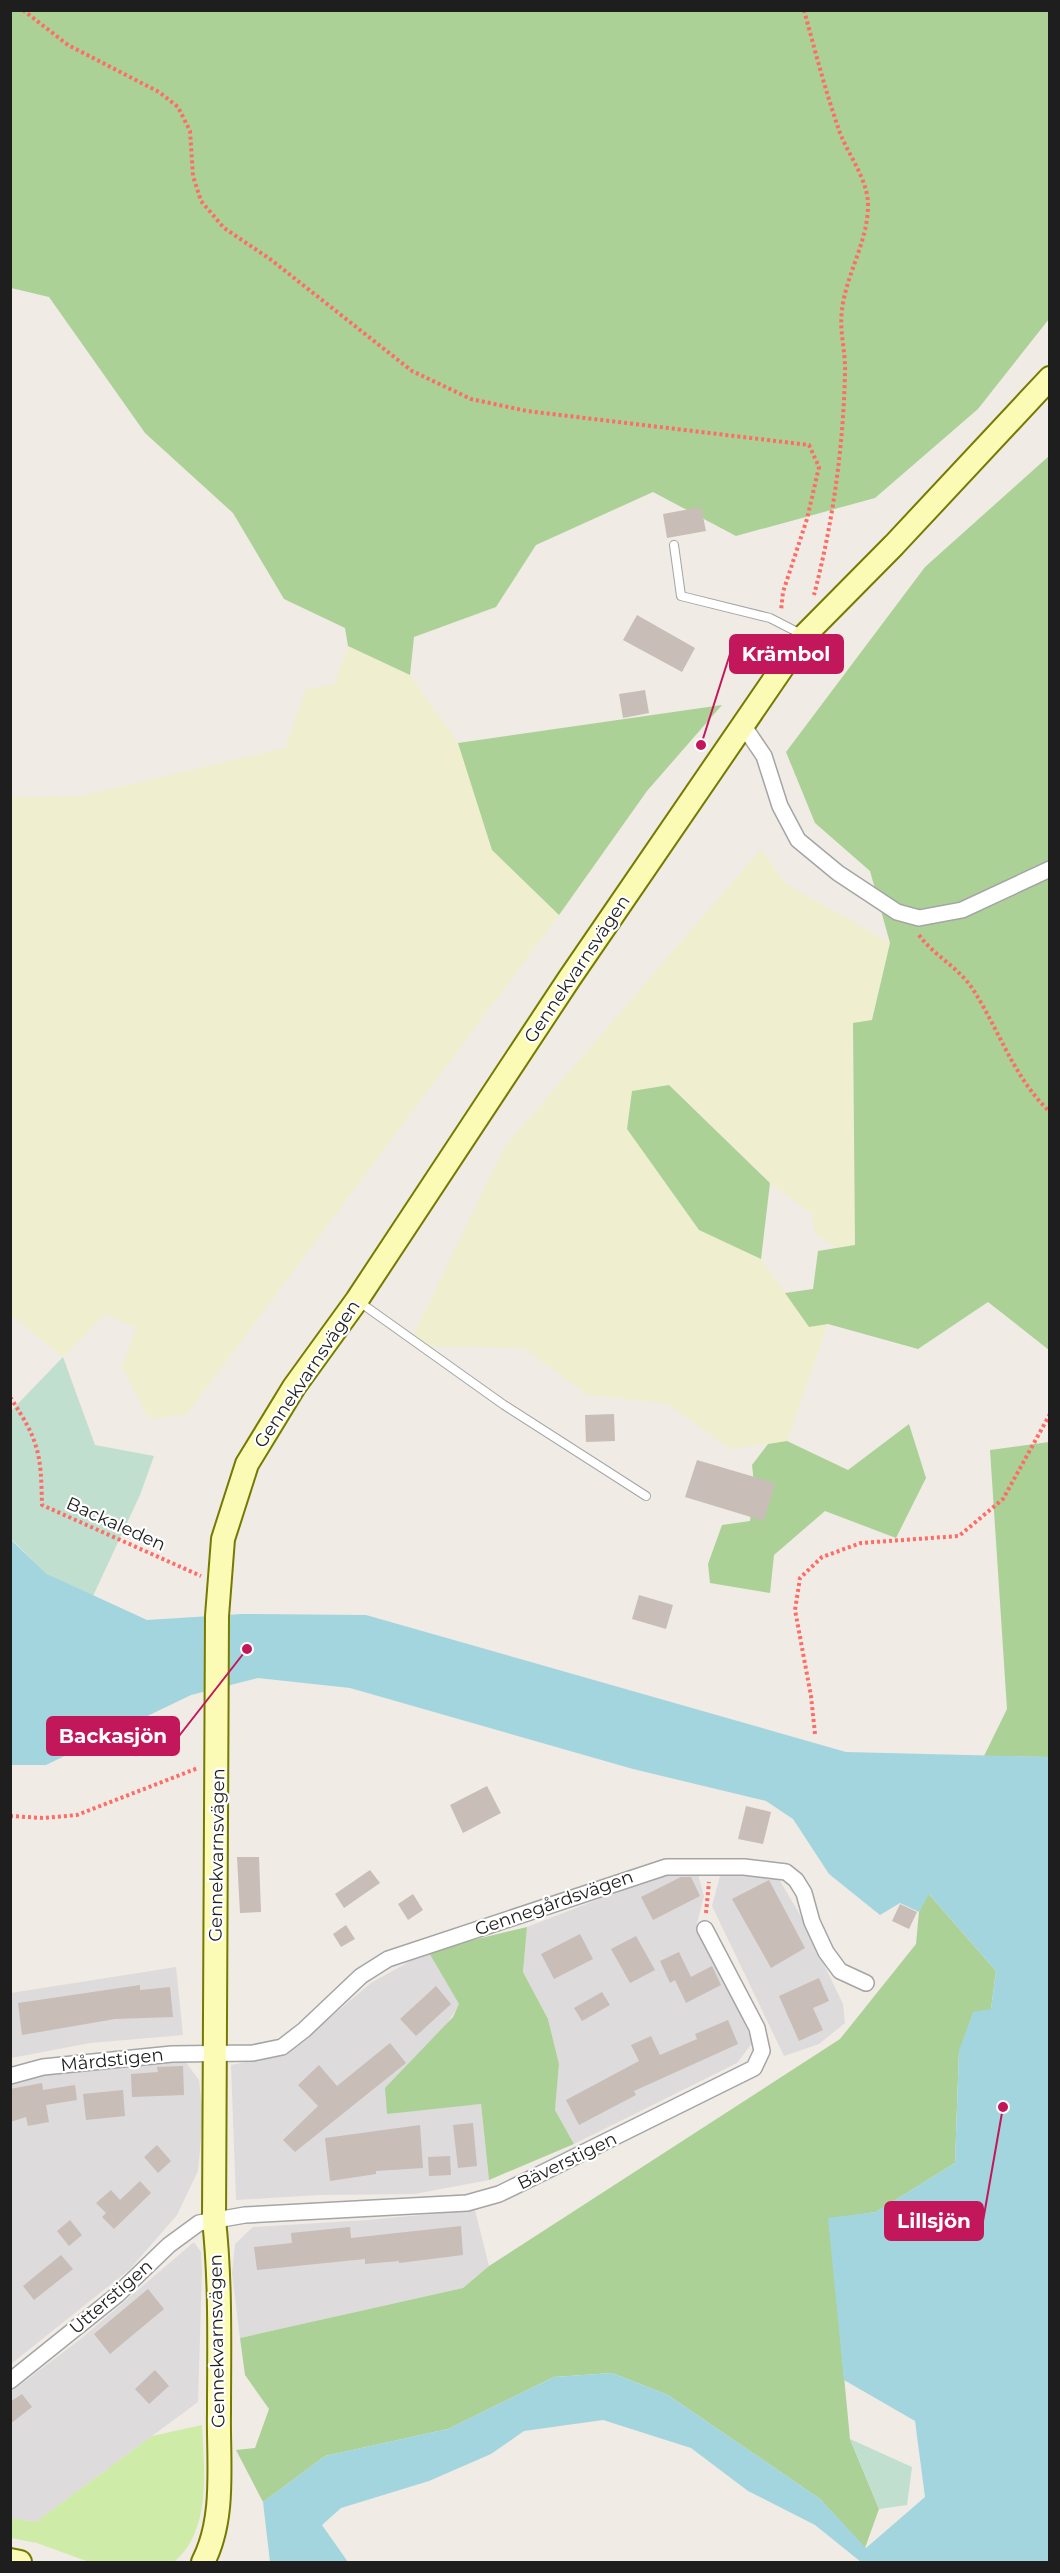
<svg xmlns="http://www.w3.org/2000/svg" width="1060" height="2573" viewBox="0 0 1060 2573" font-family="Montserrat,sans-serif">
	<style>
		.residential { fill: #dddbdb }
		.farmland { fill: #efefcf }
		.grass { fill: #ceeca8 }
		.forest { fill: #acd197 }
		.wetland { fill: #c0dfcf }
		.water { fill: #a3d5df }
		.building { fill: #c8bdb7 }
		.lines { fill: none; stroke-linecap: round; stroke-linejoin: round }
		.lane-casing { stroke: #a5a5a5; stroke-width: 10 }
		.street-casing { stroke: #a5a5a5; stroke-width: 18 }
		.secondary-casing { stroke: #757b00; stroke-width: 26 }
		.path { stroke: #ff6c66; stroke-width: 4; stroke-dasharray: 3 3; stroke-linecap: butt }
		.lane { stroke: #fff; stroke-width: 8 }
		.street { stroke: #fff; stroke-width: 15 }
		.secondary { stroke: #fcfbb6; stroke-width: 22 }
		.labels { text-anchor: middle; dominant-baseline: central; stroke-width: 4.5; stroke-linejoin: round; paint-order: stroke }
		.street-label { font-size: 18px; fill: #1e1e1e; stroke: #fff }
		.leader { fill: none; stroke: #c2185b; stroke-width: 2 }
		.callout-dot { fill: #c2185b; stroke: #fff; stroke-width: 2 }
		.callout { fill: #c2185b; stroke: #c2185b; stroke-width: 2 }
		.callout-label { font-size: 20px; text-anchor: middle; font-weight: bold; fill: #fff }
	</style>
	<rect width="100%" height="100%" fill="#f0ebe4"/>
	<path class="residential" d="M674,1870L697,1871L704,1896L697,1923L753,2042L737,2063L574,2144L555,2110L559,2064L548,2019L523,1972L527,1927Z
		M753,1873L777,1876L799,1913L843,2004L845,2023L819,2044L784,2056L712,1906L720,1876Z
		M428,1951L460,2004L387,2113L481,2104L489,2180L414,2194L319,2195L236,2200L231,2065L287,2054L371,1983Z
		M176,1967L183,2035L90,2043L11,2058V1993Z
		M184,2060L199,2080L203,2116L198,2171L177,2215L130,2269L11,2364V2082L25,2077L80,2068Z
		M475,2210L489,2266L463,2288L240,2338L232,2273L235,2244L253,2227L368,2220Z
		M194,2242L201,2252L202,2271L198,2402L36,2522L11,2518V2392L83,2337Z"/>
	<path class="farmland" d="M348,646L410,675L458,743L492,850L559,915L187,1414L149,1419L122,1367L136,1328L105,1314L63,1357L11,1315L10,797L81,796L285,748L306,689L334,685Z
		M761,849L785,883L890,943L872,1020L853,1023L855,1246L836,1248L815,1233L812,1214L770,1183L699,1230L761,1259L809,1326L828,1324L787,1441L730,1449L666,1403L588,1395L523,1348L408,1346L505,1146Z"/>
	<path class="grass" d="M202,2425C204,2470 212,2530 174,2562H89L37,2543L11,2538V2518L36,2522L152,2436Z"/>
	<path class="forest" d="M11,11H1049V319L978,409L875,498L736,536L653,492L536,545L496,607L414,637L410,675L348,646L345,628L284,599L233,513L145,433L49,297L11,288Z
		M1049,456V1350L988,1302L918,1349L828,1324L809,1327L785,1293L813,1289L818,1251L855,1245L853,1023L872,1020L890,943L870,871L815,823L786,752L925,567Z
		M722,705L647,791L559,915L492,850L458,743Z
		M669,1085L770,1183L761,1259L699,1230L627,1129L632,1091Z
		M909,1424L926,1478L896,1538L825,1511L774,1555L770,1593L710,1583L708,1564L722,1525L750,1521L754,1483L752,1465L768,1444L787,1441L848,1470Z
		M1049,1442V1757L984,1756L1007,1709L990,1450Z
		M928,1893L996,1971L991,2009L959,2051L955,2163L876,2212L829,2219L850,2439L879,2509L865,2548L820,2499L668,2395L612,2373L554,2377L448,2429L325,2456L263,2502L236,2450L255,2448L269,2409L245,2375L240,2338L463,2288L489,2266L840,2039L916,1944L919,1912Z
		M527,1927L523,1972L548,2019L559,2064L555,2110L574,2144L489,2180L481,2104L387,2114L385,2088L453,2017L459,2004L428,1951Z"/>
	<path class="wetland" d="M63,1357L95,1445L154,1456L140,1495L93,1596L47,1574L11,1539L10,1412Z
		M850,2439L912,2467L907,2505L879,2509Z"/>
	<path class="water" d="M10,1539L47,1574L147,1620L242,1614L366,1615L846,1752L1049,1757V2562H861L815,2525L748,2491L691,2448L603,2420L524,2431L491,2454L429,2481L341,2508L322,2525L348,2562H270L263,2502L325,2456L448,2429L554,2377L612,2373L668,2395L820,2499L866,2548L925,2497L915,2421L844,2380L828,2218L876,2212L955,2163L959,2051L973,2012L991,2009L996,1971L929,1894L919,1912L900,1903L880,1915L829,1874L793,1819L766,1801L633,1769L350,1688L258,1678L191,1695L46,1765H11Z"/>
	<path class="building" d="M701,507L706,531L667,538L663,514Z
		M637,615L695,648L682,672L623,640Z
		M645,690L649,713L623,718L619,694Z
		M614,1414L615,1441L586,1442L585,1415Z
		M697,1460L775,1483L764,1521L685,1497Z
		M639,1595L673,1605L666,1629L632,1619Z
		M487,1786L501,1813L463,1833L450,1805Z
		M746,1806L771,1812L763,1844L738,1839Z
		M237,1857H259L261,1912L240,1913Z
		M370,1870L380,1883L344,1908L335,1894Z
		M681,1877H691L700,1896L653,1920L641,1897Z
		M769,1880L805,1948L771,1968L732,1899Z
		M413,1894L423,1910L408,1920L398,1904Z
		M900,1904L917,1912L909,1929L892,1921Z
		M346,1925L355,1939L341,1947L333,1934Z
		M580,1934L593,1959L554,1979L541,1954Z
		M636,1936L655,1970L630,1983L611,1949Z
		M679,1952L691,1977L712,1966L721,1985L686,2003L675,1980L670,1983L660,1961Z
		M819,1978L829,2001L813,2008L823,2030L799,2041L779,1996Z
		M140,1985V1990L170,1987L173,2017L115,2019L22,2035L18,2003Z
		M436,1986L451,2004L416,2036L400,2019Z
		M602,1992L610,2005L582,2021L574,2008Z
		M728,2020L738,2044L634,2091L636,2095L579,2125L566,2100L639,2061L631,2045L651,2036L660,2055L697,2039L695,2034Z
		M390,2043L406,2063L295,2152L283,2140L318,2106L298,2085L319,2065L337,2086Z
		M183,2066L184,2095L132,2097L131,2074L158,2072L157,2067Z
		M42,2083L43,2090L75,2085L77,2100L46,2105L49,2122L28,2126L26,2117L10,2122V2089Z
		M123,2090L125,2116L86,2120L83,2094Z
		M473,2123L477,2166L458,2168L453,2125Z
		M420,2125L423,2168L376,2171V2174L330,2181L325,2138Z
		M157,2145L171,2161L158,2173L144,2157Z
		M450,2156L451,2175L429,2176L428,2157Z
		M140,2181L151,2193L114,2229L102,2217L106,2213L96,2203L111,2190L120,2200Z
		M70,2220L82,2235L69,2246L57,2231Z
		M461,2226L463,2255L399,2263V2261L365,2264V2259L257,2270L254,2247L292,2243L291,2233L350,2227L351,2238Z
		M61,2255L73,2269L34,2300L23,2286Z
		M148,2289L164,2309L110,2354L94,2334Z
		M155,2370L169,2386L149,2404L135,2389Z
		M22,2394L32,2407L10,2424V2402Z"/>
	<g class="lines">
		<defs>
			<path id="lane" d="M674,545L681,596L770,618L803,635
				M358,1301L504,1405L646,1496"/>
			<path id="street" d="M743,725L764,756L780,806L798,840L838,873L897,912L919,918L962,910L1050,869
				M10,2076L43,2067L172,2054L253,2053L282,2047L304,2030L361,1976L388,1959L666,1867H744L786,1872L796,1880L804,1893L812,1922L826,1952L840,1971L866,1983
				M10,2381L117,2295L169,2245L199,2223L245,2215L467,2203L499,2194L536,2176L754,2068L762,2051L757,2028L705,1929"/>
			<path id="secondary" d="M10,2560L20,2562
				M203,2562C226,2518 218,2461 219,2413C219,2349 221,2284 214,2220L217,1616L223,1539L247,1464L294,1387L357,1300L569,979L804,636L894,545L1050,378"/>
		</defs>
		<use href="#lane" class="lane-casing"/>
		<use href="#street" class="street-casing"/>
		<use href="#secondary" class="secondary-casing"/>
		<path class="path" d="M23,10L68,45L159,92L178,107L190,131L193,176L201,201L224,228L270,259L412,371L471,399L527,411L809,445L819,467L807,519L783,592L781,611
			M804,10C815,51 826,93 840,133C849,156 868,180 868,205C868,242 846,274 842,310C839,332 846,352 845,374C843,449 833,522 814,595
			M919,935C934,956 960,968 974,991C1000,1032 1014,1078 1050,1112
			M10,1397C39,1441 41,1453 42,1505L201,1576
			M815,1734L811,1696L795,1610L800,1578L822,1557L861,1543L959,1536L1003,1499L1050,1414
			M10,1816L43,1818L77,1815L198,1768
			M706,1913L709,1882"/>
		<use href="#lane" class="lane"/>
		<use href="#street" class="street"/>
		<use href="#secondary" class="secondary"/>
	</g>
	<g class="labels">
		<g class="street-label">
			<text transform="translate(577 969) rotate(-56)">Gennekvarnsvägen</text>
			<text transform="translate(307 1374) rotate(-56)">Gennekvarnsvägen</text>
			<text transform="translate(116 1524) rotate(24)">Backaleden</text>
			<text transform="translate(217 1855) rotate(-89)">Gennekvarnsvägen</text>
			<text transform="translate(554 1903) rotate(-19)">Gennegårdsvägen</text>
			<text transform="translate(112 2060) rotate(-6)">Mårdstigen</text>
			<text transform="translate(567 2161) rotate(-26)">Bäverstigen</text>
			<text transform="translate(111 2297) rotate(-41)">Utterstigen</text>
			<text transform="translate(217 2341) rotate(-91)">Gennekvarnsvägen</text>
		</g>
	</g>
	<path class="leader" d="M701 745L730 654M247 1649L179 1736M1003 2107L983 2221"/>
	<g class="callout-dot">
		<circle cx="701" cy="745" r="6"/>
		<circle cx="247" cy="1649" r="6"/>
		<circle cx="1003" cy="2107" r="6"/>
	</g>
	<g class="callout">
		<rect x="730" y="635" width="113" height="38" rx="6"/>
		<rect x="47" y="1717" width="132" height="38" rx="6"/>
		<rect x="885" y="2202" width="98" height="38" rx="6"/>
	</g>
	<g class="callout-label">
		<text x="786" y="661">Krämbol</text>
		<text x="113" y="1743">Backasjön</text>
		<text x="934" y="2228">Lillsjön</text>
	</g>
	<rect width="1060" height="2573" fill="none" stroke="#1e1e1e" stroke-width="24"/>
</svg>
